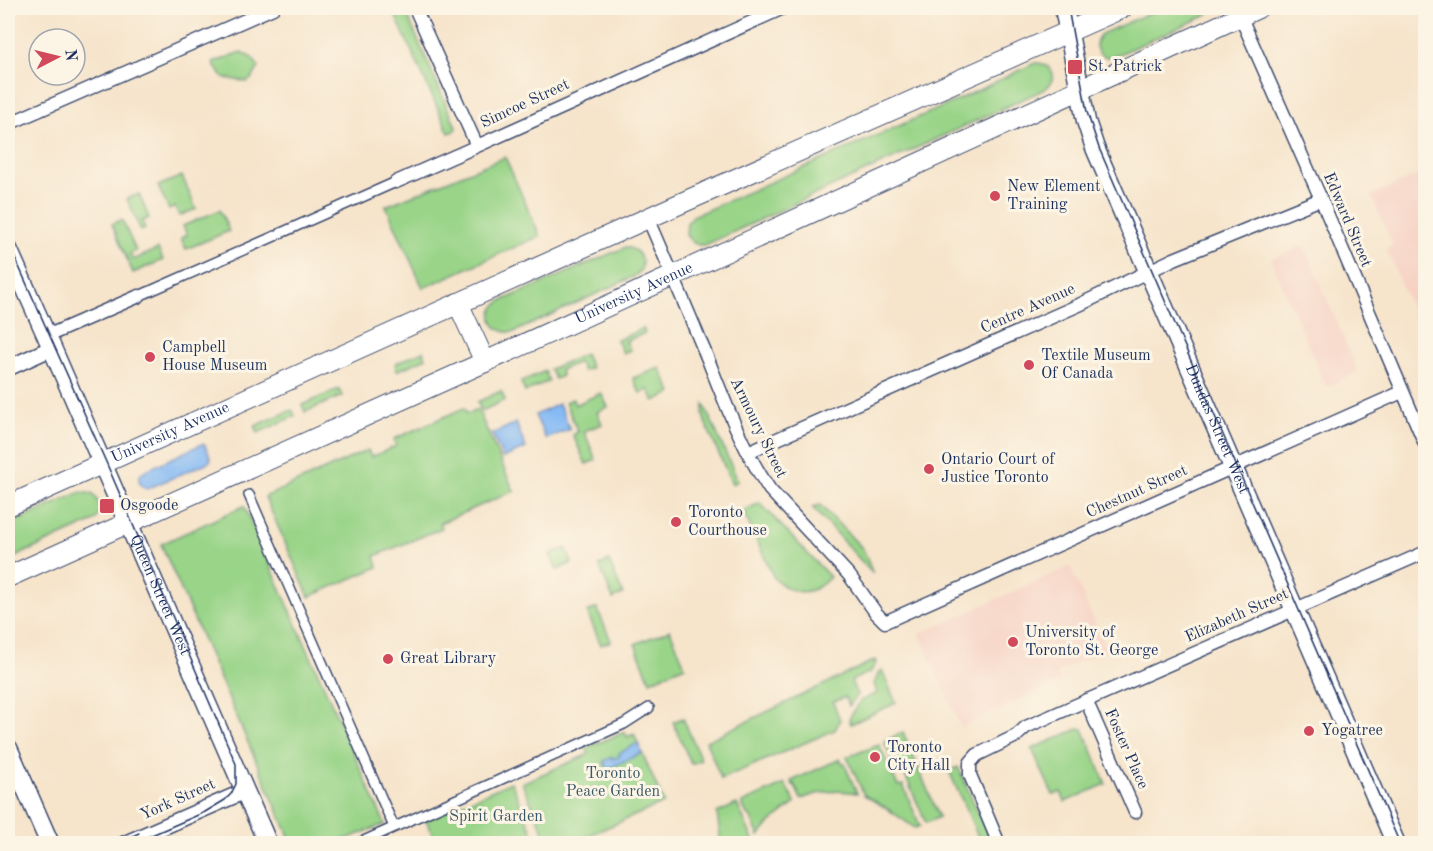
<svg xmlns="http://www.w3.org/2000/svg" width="1433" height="851" viewBox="0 0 1433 851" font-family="'Old Standard TT',serif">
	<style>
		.built { fill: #f6d2c4 }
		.green { fill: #99d488; stroke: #5a8273; stroke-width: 1.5 }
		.water { fill: #85baf4; stroke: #5074a9; stroke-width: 1.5 }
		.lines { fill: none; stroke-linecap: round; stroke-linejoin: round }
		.pedestrian-casing { stroke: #3c4a6e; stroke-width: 12 }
		.minor-casing { stroke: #3c4a6e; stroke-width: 15 }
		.tertiary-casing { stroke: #3c4a6e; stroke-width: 18 }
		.secondary-casing { stroke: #3c4a6e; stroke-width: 21 }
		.primary-casing { stroke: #3c4a6e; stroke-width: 22 }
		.pedestrian { stroke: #fff; stroke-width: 9 }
		.minor { stroke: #fff; stroke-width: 12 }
		.tertiary { stroke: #fff; stroke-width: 15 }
		.secondary { stroke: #fff; stroke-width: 18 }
		.primary { stroke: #fff; stroke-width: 20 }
		.tram { stroke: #1b2f5e; stroke-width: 1.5 }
		.poi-dot { fill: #d1495b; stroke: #fcf5e5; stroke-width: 2 }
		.labels { text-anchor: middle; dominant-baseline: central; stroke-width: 6; stroke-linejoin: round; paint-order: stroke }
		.poi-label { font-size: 16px; fill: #1b2f5e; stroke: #fcf5e5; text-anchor: start }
		.street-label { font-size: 16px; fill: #1b2f5e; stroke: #fcf5e5 }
		.park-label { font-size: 16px; fill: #3a5868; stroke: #fcf5e5 }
	</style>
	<rect width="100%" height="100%" fill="#fcf5e5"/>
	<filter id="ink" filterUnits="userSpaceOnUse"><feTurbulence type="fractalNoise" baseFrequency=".0167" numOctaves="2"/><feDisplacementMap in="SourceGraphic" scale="12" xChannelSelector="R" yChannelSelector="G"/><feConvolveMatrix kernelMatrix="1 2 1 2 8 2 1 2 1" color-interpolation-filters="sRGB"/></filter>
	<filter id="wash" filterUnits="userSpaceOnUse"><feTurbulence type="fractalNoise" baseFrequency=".008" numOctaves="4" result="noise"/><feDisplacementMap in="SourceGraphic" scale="24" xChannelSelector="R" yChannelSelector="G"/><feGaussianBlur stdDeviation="1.35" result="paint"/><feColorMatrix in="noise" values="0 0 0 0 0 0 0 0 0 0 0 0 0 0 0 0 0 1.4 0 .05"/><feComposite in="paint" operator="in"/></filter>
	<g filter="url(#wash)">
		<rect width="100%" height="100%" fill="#f6e4cb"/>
		<path class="built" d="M1425,172V333L1424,330L1421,331L1386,249L1393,245L1371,195Z
			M1304,245L1358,372L1326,387L1271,259Z
			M1070,566L1107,650L1057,672L1060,681L961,727L919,634Z"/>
		<path class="green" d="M392,8H404L456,127L455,131L449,133Z
			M1161,8H1211L1210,12L1205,16L1117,55C1101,62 1089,48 1101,34Z
			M241,52L252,58L259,67L253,77L247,82C225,76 226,85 213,63Z
			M1035,63C1052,62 1059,78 1045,89L705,245C696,246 691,242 686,235L687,223L693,216L958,100Z
			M505,157L540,236L423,288L386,206Z
			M182,176L196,209L179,216L175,207L169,210L158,186Z
			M139,194L149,218L142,221L145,229L141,231L127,199Z
			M220,210L229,231L186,249L181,238L187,235L183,226Z
			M122,220L136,251L130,254L133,260L158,249L163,260L133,273L112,224Z
			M626,247C642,250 648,266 635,276L514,332C493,335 483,313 501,301Z
			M643,328L645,333L626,341L630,350L623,353L617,340Z
			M423,351L426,358L397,371L395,364Z
			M585,354L591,368L583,371L579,362L560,370L562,376L555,379L550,369Z
			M660,368L672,393L654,401L649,390L640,393L633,378Z
			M545,371L549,381L525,392L521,382Z
			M339,389L342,396L305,412L302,405Z
			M501,391L505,400L482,411L477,402Z
			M601,393L608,407L597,412L602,424L584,431L596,460L586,464L573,435L578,432L565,402L573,399L575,405Z
			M704,404L738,481L732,484L705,422L703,414Z
			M464,408L467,414L478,410L514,491L440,523L442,528L375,556L378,567L309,597L265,497L368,450L371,457L396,446L394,439Z
			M292,410L295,416L258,433L255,426Z
			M81,492L92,494C101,502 103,512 94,521L8,560V525Z
			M760,503L830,577C812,597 793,596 774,578L743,511Z
			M820,505L863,549L873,574L812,507Z
			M244,506L385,824L336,843H292L161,544Z
			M566,548L572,563L557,570L550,554Z
			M609,561L623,594L613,599L599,565Z
			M597,608L611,641L601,645L587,612Z
			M670,630L685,666L650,681L635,644Z
			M875,660L876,663L869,674L867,673L851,681L857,695L849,706L845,697L833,702L840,720L835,730L721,779L706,741Z
			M882,670L896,703L851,724L849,719L860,701L877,693L874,684L879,672Z
			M683,718L701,760L691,764L673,722Z
			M1080,728L1083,729L1106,784L1065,802L1061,792L1053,795L1032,749Z
			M625,732L627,737L634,734L664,803L571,843H549L522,783L589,754L586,748Z
			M903,732L939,817L926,823L902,768L896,770L884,741Z
			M879,745L898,786L903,785L920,826L915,828L886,808L864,795L847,757Z
			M840,759L842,763H844L857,793C837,789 820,791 801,799L794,784L793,785L791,781Z
			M958,767L990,839L981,843L949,771Z
			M511,782L537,843H437L426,820Z
			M785,784L791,796H792L795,803L770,823L759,836L750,816L747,815L742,803Z
			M737,804L754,842L753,843H721L717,813Z"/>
		<path class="water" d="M559,404L570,429L546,439L535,415Z
			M516,423L526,448L503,458L492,434Z
			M202,444L205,445L211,459L209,462L149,488L146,489L140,484L139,478L142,472Z
			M638,743L642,753L607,769L604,761L612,757L613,759L620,756L619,753Z"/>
	</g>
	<g filter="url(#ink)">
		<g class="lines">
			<defs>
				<path id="pedestrian" d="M281,233L396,182
					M139,296L275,236
					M249,495L394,827
					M357,844L624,724L649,708"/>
				<path id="minor" d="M415,8L477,146
					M1238,11L1321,199L1426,446
					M8,124L273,8
					M396,182L466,151L783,8
					M648,218C669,266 689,314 709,362C726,405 744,452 770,490L849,575L876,613L885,622L1402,392
					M47,336L139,296
					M748,452L1079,305L1174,259L1321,199
					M1086,700L1135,812
					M999,844L970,775V763L977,755L1016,736L1026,727L1426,552"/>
				<path id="tertiary" d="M8,368L52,348
					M124,844L245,791"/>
				<g id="secondary">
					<path id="s1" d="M1064,8L1086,121L1095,148L1396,844"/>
					<path id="s2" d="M8,249L52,348L268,844"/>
					<path d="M8,748L50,844"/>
				</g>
				<g id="primary">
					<path d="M458,303L485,362"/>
					<path id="s3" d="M8,506L677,205L1122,8"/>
					<path id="s4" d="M8,577L485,362L1258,8"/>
				</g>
			</defs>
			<use href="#pedestrian" class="pedestrian-casing"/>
			<use href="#minor" class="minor-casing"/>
			<use href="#tertiary" class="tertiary-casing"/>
			<use href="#secondary" class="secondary-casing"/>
			<use href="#primary" class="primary-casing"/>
			<use href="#pedestrian" class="pedestrian"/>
			<use href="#minor" class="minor"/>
			<use href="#tertiary" class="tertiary"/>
			<use href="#secondary" class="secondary"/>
			<use href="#primary" class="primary"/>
			<path class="tram" d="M1068,8L1087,112L1099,148L1400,844
				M8,242L106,462L236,764V784L231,794L225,800L205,812L131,844
				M115,844L139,833"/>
		</g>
	</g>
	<g class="poi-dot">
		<rect x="1067" y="59" width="16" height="16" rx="3"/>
		<circle cx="995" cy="196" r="6"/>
		<circle cx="150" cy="357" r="6"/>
		<circle cx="1029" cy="365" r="6"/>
		<circle cx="929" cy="469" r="6"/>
		<rect x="99" y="498" width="16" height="16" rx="3"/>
		<circle cx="676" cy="522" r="6"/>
		<circle cx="1013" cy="642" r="6"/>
		<circle cx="388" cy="659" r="6"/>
		<circle cx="1309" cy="731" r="6"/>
		<circle cx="875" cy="757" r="6"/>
	</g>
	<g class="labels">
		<g class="poi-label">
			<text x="1088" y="67">St. Patrick</text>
			<text x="1007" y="187">New Element<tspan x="1007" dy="18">Training</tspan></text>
			<text x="162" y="348">Campbell<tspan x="162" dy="18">House Museum</tspan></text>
			<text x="1041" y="356">Textile Museum<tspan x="1041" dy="18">Of Canada</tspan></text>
			<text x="941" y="460">Ontario Court of<tspan x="941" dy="18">Justice Toronto</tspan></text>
			<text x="120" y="506">Osgoode</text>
			<text x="688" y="513">Toronto<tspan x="688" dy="18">Courthouse</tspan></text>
			<text x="1025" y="633">University of<tspan x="1025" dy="18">Toronto St. George</tspan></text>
			<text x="400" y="659">Great Library</text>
			<text x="1321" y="731">Yogatree</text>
			<text x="887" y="748">Toronto<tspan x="887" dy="18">City Hall</tspan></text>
		</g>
		<g class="street-label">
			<text transform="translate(525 104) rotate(-25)">Simcoe Street</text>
			<text transform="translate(1347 220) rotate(67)">Edward Street</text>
			<text stroke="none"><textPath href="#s4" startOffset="687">University Avenue</textPath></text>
			<text transform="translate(1028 309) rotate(-24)">Centre Avenue</text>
			<text transform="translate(758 428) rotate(64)">Armoury Street</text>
			<text stroke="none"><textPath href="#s1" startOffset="450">Dundas Street West</textPath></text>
			<text stroke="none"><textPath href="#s3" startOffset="178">University Avenue</textPath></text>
			<text transform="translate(1137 492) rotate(-24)">Chestnut Street</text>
			<text stroke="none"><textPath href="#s2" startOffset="378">Queen Street West</textPath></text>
			<text transform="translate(1237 616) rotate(-24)">Elizabeth Street</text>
			<text transform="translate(1126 749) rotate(66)">Foster Place</text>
			<text transform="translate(178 800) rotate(-24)">York Street</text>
		</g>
		<g class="park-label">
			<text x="613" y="774">Toronto<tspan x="613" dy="18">Peace Garden</tspan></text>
			<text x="496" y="817">Spirit Garden</text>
		</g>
	</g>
	<rect width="1433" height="851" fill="none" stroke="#fcf5e5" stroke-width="30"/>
	<g transform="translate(57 57) rotate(83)"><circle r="28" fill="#fcf5e5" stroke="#a2a6af" stroke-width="1.5"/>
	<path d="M0-4.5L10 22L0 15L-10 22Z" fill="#d1495b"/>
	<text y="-9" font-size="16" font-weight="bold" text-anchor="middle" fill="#1b2f5e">N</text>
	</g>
</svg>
